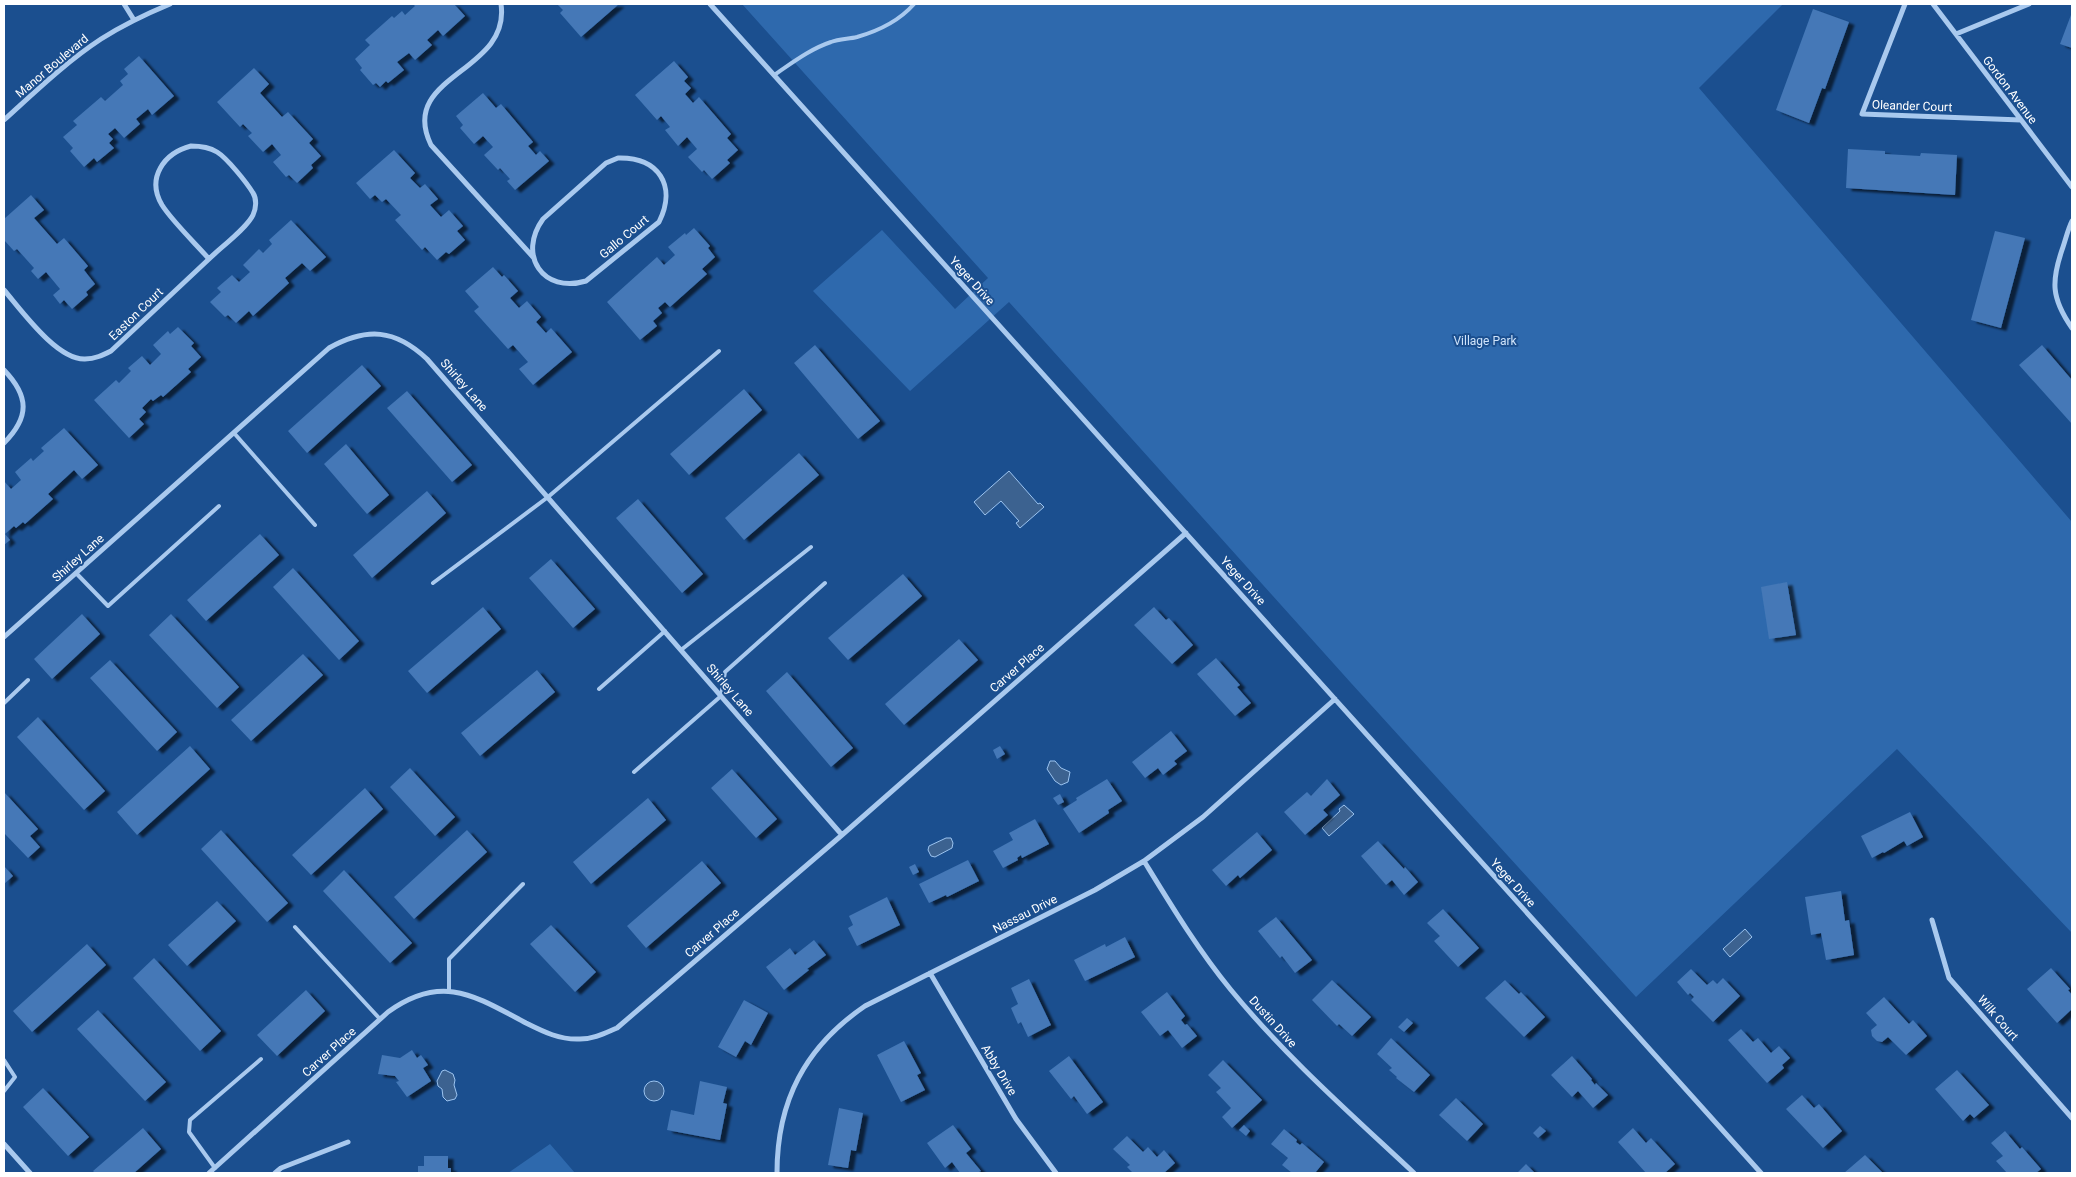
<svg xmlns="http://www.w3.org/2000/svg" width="2076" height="1177" viewBox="0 0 2076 1177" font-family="Roboto,sans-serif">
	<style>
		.green { fill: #2e69ad }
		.water { fill: #3c6290; stroke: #9cc4f0 }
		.building { fill: #4478b7; filter: url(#shadow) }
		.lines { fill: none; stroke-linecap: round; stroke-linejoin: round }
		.lane { stroke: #a9c9ee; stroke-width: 4 }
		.street { stroke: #a9c9ee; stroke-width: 5 }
		.labels { text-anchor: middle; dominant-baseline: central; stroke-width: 4; stroke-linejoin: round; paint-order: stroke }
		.street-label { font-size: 12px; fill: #fff; stroke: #1b4f8f }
		.park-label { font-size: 12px; fill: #cfe3fa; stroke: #1b4f8f }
	</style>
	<defs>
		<filter id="shadow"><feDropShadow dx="5.5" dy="3" stdDeviation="1" flood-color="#0009"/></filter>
	</defs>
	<rect width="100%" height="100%" fill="#1b4f8f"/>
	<path class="green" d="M742,4H1783L1699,88L2072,522V933L1897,749L1636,997L1351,683L1009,302L910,391L813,291L882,230L955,309L988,278Z
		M550,1144L575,1173H508Z"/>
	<path class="water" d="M1009,471L1038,504L1040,503L1044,507L1020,528L1016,523L1019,521L1001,501L985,515L974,502Z
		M1050,761H1055L1061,768L1070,772L1068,782L1061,785L1055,781L1047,769Z
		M1344,805L1354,814L1329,836L1322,828L1340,811L1339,809Z
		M946,838H951L953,843L952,848L935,857L931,856L928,850L929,846Z
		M1745,929L1752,937L1730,957L1723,949Z
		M445,1070L453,1074L455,1080L454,1085L457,1095L455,1099L447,1101L443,1097L442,1089L438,1086L437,1081L442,1071Z
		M644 1091a10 10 0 1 1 20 0a10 10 0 1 1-20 0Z"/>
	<path class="building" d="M413,4H454L465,16L443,36L438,30L427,40L432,45L415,60L409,53L397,62L404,70L388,83L386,81L380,87L376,83L373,85L360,70L362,68L355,59L370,45L365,40L392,16L394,18L402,11L405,15L415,6Z
		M557,4H619L581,37L560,13L563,10Z
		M1813,9L1849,22L1825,89L1822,88L1809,123L1776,110Z
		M2071,15H2072V48L2060,44Z
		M139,56L174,96L152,115L148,109L136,119L140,124L124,138L115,128L108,134L113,139L109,143L114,148L97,162L94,158L84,167L70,151L73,148L63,137L77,125L73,121L101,97L105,101L123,85L120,81L128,74L124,69Z
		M674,61L688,77L684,81L691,88L685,94L693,103L699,97L731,134L727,138L738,150L727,160L730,163L712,179L704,170L702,172L688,157L697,149L687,137L678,146L665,130L670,127L661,116L657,120L635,95Z
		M254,68L269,84L260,93L282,117L288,112L313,139L309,143L321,156L311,165L313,168L297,183L289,175L286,177L273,162L281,155L272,144L263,152L248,136L252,133L243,124L240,127L217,102Z
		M483,93L496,108L501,104L533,142L528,146L536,155L540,151L549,161L515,190L507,181L510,179L500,168L498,170L484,155L493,147L483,136L474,144L460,128L463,125L456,116Z
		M1848,149L1885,151V154L1920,156L1921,153L1957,155L1955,195L1846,188Z
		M394,150L415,173L410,178L420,188L425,184L438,199L430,205L441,217L449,210L463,226L457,231L465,240L449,254L446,252L437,260L425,247L422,250L395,220L401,215L386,199L382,202L375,195L370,199L356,183Z
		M31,195L44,210L34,218L57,244L64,238L88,266L84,270L95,284L86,292L88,295L72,309L64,300L60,304L53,295L60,289L46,272L38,279L31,271L34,268L17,249L14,251L4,240V219Z
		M291,220L326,257L310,271L302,263L285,278L289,283L253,316L249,311L236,323L228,315L225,317L210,302L221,292L217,288L232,275L239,282L250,272L243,265L259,249L263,253L272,244L269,240Z
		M694,228L710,246L708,248L715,257L702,269L707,274L670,307L665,302L658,308L662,313L653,321L657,326L640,340L607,302L657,257L664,265L675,255L668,247L685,233L686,235Z
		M1995,231L2025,238L2001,328L1971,320Z
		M493,267L502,277L504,275L518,291L510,298L519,308L527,301L541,317L536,322L546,333L551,328L572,352L533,385L519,369L528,362L513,345L508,349L474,311L479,307L465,291Z
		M178,327L194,343L191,346L201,357L188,369L191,372L163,397L161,395L153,401L151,399L142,408L146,412L139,419L144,424L129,438L94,400L116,380L119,383L131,371L128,368L142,356L150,365L161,354L153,345L168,331L170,334Z
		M815,345L880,421L858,439L794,363Z
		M2042,345L2072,380V424L2019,365Z
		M362,365L381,386L307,453L288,431Z
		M744,389L762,410L689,475L670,454Z
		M407,391L472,465L452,482L387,408Z
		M64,428L98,465L82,479L74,470L48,494L53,499L25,524L23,522L16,528L14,526L5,534L10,540L4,545V481L11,489L21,480L15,472L31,458L33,461L44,451L41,448Z
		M346,444L389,495L367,514L324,464Z
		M799,453L819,475L744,540L725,518Z
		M427,491L446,513L372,578L353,555Z
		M638,499L703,574L682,593L616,518Z
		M260,534L279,555L206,621L187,600Z
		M551,559L595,609L573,628L529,578Z
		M293,568L359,641L339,660L273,587Z
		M903,574L922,596L848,660L828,638Z
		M1787,582L1796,635L1769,639L1761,587Z
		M483,607L501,629L427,693L408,671Z
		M1154,607L1166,620L1169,618L1193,645L1172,664L1134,625Z
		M82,614L100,634L52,679L34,659Z
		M171,614L239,687L217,708L149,635Z
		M959,639L978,660L904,725L885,704Z
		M303,654L323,675L251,741L231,720Z
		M1216,658L1240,685L1237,687L1251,703L1235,716L1197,674Z
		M110,660L177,732L157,751L90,678Z
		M537,670L555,692L480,756L461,733Z
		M787,672L853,748L831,767L766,691Z
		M38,717L105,791L84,810L17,737Z
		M1171,731L1187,751L1174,761L1177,764L1163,775L1158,768L1145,778L1132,762Z
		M190,746L210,769L137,835L117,812Z
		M1000,746L1005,754L997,759L993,750Z
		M410,768L455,817L435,836L390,787Z
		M732,769L777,819L756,838L711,788Z
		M1107,779L1122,801L1108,810L1109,813L1079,833L1063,809L1077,800L1076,798Z
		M1327,779L1340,795L1323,810L1328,815L1305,835L1284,812L1307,792L1311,796Z
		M365,788L383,809L311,875L292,855Z
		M4,792L38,829L30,836L40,847L28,858L4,833Z
		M1060,794L1064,802L1058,805L1053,798Z
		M648,798L666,820L591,884L573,862Z
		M1910,812L1923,837L1907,846L1904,841L1884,853L1883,852L1872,858L1861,836Z
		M1035,819L1049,844L1022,858L1021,855L1017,858L1018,860L1003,868L993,851L1013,840L1009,833Z
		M221,830L288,903L267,922L201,849Z
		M467,830L487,852L414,919L394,897Z
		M1257,832L1272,850L1240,878L1238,875L1226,886L1212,870Z
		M1378,841L1404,869L1405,867L1418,882L1404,895L1392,880L1386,885L1361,856Z
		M968,860L979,881L947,897L946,895L929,903L919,884Z
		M702,861L721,883L646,948L627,926Z
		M915,864L919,872L913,875L909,867Z
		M4,866L13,876L4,884Z
		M344,870L412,943L390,963L323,891Z
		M1841,891L1845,921L1849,920L1854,955L1826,960L1821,933L1811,935L1805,897Z
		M887,897L900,925L857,946L848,928L853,925L849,916Z
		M217,901L236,921L187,966L168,945Z
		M1443,909L1479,948L1458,967L1434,941L1440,936L1427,923Z
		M1276,917L1312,960L1295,973L1282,956L1280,958L1258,931Z
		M551,925L596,972L575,992L530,944Z
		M1125,937L1135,957L1085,981L1074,960L1105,944L1106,947Z
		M814,940L826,955L807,969L809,970L784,990L766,967L790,948L795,955Z
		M87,944L106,965L32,1032L13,1011Z
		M154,958L221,1031L200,1051L133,978Z
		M2051,968L2070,989L2068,990L2072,995V1009L2057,1023L2027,989Z
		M1691,969L1707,985L1713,980L1717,984L1723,978L1740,996L1713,1022L1691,1000L1694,997L1690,993L1688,995L1677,982Z
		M1029,979L1051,1025L1028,1037L1021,1022L1018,1024L1011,1008L1018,1004L1011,988Z
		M1332,980L1371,1017L1352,1036L1339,1024L1337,1026L1312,1000Z
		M1505,980L1519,994L1521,992L1545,1017L1524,1037L1485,998Z
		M306,990L325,1011L277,1056L257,1035Z
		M1167,992L1185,1016L1181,1020L1185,1025L1187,1024L1197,1036L1182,1048L1168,1030L1160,1036L1141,1012Z
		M1884,997L1909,1024L1913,1020L1927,1036L1906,1055L1888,1037L1882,1042L1877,1041L1872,1036L1871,1030L1877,1025L1866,1013Z
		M744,1000L768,1013L751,1045L745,1041L736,1057L718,1047Z
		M98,1010L166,1082L145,1101L77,1029Z
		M1407,1018L1413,1023L1404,1032L1398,1027Z
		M1741,1029L1753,1042L1758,1038L1771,1053L1779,1046L1790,1058L1782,1065L1784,1068L1767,1083L1728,1040Z
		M1391,1038L1430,1075L1414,1092L1396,1078L1397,1077L1389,1070L1392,1068L1377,1054Z
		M904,1041L921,1073L917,1075L925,1090L901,1102L877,1055Z
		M412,1050L417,1058L421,1055L428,1065L423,1068L431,1081L407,1097L396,1082L399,1081L395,1076L378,1074L382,1055L400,1058Z
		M1069,1056L1103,1102L1087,1114L1074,1096L1071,1099L1049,1071Z
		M1572,1056L1592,1079L1591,1080L1595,1085L1596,1083L1608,1095L1593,1108L1578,1091L1572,1097L1551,1075Z
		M1223,1060L1262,1100L1232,1128L1222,1117L1231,1108L1216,1092L1221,1088L1208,1075Z
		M1957,1070L1989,1105L1974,1118L1970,1114L1963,1121L1935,1089Z
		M700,1081L727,1087L723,1103L727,1104L720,1140L667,1130L671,1110L694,1115Z
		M43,1088L89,1137L68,1156L23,1107Z
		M1802,1095L1814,1108L1819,1104L1842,1131L1823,1148L1786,1109Z
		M1456,1098L1483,1124L1467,1141L1439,1115Z
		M839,1108L863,1113L856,1151L851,1150L848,1168L828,1165Z
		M953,1125L971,1149L966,1153L981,1171L977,1173H960L952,1162L945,1168L927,1143Z
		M1244,1125L1250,1131L1246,1136L1239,1130Z
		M1540,1126L1546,1131L1538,1138L1533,1133Z
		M143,1128L161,1149L134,1173H95L93,1171Z
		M1633,1128L1646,1143L1651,1138L1675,1164L1665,1173H1646L1618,1142Z
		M1284,1129L1297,1140L1296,1142L1300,1145L1302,1143L1324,1162L1315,1173H1292L1282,1165L1288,1158L1271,1144Z
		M2005,1131L2020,1149L2022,1147L2041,1169L2036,1173H2007L1996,1161L2003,1156L1991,1143Z
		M1127,1136L1143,1152L1148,1147L1157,1157L1164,1150L1175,1163L1164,1173H1133L1127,1167L1130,1165L1113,1149Z
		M1865,1155L1883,1173H1844Z
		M424,1156H448V1168H451V1173H418V1166H424Z
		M1526,1164L1535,1173H1517Z"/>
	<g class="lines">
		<path class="lane" d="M774,75C792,63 810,49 831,42C839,39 849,39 857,37C878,31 900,20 914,4
			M234,433L315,525
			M76,573L108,606L219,506
			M433,583L548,497L719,351
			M681,650L811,547
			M599,689L665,631
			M4,703L28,680
			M634,772L721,696L725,672L825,583
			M295,927L380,1019
			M449,992V959L523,884
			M4,1060L15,1077L4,1091
			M215,1168L189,1132L190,1120L261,1059"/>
		<path class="street" d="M124,4L134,20
			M501,4C511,73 397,75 431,145L533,257
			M710,4L1761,1173
			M1905,4L1862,114L2021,120
			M1933,4L2072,187
			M1956,34L2029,4
			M4,120C35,92 66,62 101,39C123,25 146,14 170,4
			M191,146C200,146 209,147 217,152C227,158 247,183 253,193C257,199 256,209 253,215C247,228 220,248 209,259C196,244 172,221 162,205C146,178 164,153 191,146Z
			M618,158C659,157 677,186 659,222L586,281C543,294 517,255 543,219L606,163Z
			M2072,221C2068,229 2066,238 2063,247C2051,281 2051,298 2072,328
			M4,290C22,311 57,360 85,359C95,359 103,355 111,351L209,259
			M4,370C29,396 30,417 4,443
			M4,637L329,348C367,327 395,329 427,359L842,835
			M1144,861C1171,905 1198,950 1231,990C1286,1057 1351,1114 1414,1173
			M1932,920L1949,978L2072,1118
			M930,973L1016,1119L1056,1173
			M4,1144L30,1173
			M209,1173L388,1012C442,973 475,996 526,1023C544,1032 560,1040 580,1039C594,1039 605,1033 617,1028L842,835L1186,533
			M275,1173L281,1168L348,1142
			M777,1173C777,1101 805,1047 865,1006L1095,890L1144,861L1203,817L1335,699"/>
	</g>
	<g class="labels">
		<g class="street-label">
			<text transform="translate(52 66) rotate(-40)">Manor Boulevard</text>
			<text transform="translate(2010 90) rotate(53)">Gordon Avenue</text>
			<text transform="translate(1912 106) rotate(2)">Oleander Court</text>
			<text transform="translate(624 237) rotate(-40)">Gallo Court</text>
			<text transform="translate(972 281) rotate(48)">Yeger Drive</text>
			<text transform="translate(136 314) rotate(-44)">Easton Court</text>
			<text transform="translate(464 385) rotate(49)">Shirley Lane</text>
			<text transform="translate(78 558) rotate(-42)">Shirley Lane</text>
			<text transform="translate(1243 581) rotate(48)">Yeger Drive</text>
			<text transform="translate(1017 668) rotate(-41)">Carver Place</text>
			<text transform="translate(730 690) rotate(49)">Shirley Lane</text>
			<text transform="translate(1513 883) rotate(48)">Yeger Drive</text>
			<text transform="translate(1025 914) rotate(-27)">Nassau Drive</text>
			<text transform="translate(712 933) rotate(-41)">Carver Place</text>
			<text transform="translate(1998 1018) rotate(49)">Wilk Court</text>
			<text transform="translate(1273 1022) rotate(48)">Dustin Drive</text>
			<text transform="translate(329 1052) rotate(-42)">Carver Place</text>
			<text transform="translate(999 1070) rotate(59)">Abby Drive</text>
		</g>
		<g class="park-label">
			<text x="1485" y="341">Village Park</text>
		</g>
	</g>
	<rect width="2076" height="1177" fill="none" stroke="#ffffff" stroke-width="10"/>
</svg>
